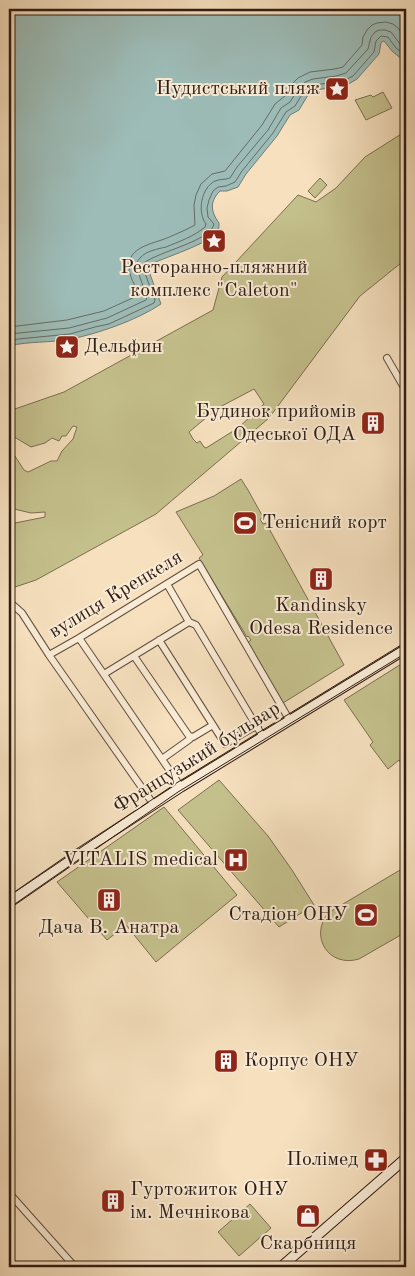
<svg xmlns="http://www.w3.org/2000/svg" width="415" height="1276" viewBox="0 0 415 1276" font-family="'Old Standard TT',serif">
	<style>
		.green { fill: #c4c08c; stroke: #7a6e50; fill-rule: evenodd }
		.water { fill: #9dbcb7; stroke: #717c75 }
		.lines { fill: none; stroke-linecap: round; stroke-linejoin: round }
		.shore { stroke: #666c65; stroke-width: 1 }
		.street-casing { stroke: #624d3e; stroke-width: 8 }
		.secondary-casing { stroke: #301c13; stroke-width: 11 }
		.street { stroke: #f9ebd5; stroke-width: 6 }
		.secondary { stroke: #f9ebd5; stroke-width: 9 }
		.tram { stroke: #301c13; stroke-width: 1 }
		.labels { text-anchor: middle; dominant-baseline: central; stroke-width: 4; stroke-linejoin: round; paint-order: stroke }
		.poi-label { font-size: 20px; fill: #301c13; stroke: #f9ebd5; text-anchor: end }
		.street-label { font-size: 20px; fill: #301c13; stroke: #f9ebd5 }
	</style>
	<rect width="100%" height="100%" fill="#f6e0be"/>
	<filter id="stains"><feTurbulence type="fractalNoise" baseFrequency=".004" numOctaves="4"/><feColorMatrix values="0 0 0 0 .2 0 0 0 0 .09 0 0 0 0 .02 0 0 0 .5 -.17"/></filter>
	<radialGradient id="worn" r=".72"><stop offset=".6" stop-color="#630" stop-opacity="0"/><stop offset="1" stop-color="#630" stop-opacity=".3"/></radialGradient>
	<path class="green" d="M383,92L392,108L366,120L355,100L371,95L373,97Z
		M406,131V259L360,296L269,418L156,514L36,580L9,589V447L24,470L28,472L51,461H57L62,451L73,439L77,427L73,426L66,436H62L59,441L52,438L45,443L31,447L11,435L9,436V411L64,392L213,310L222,277L298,195L316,202L336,188L365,157ZM254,389L264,404L238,428L206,448L204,447L200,441L197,443L193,439L189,432L218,408ZM14,509L31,513L45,512V517L15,523L13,518Z
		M320,178L327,185L315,198L308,191Z
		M241,479L248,490L263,517L260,519L263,524L266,523L344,665L283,703L247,643L251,640L248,636L247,637L199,558L203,555L176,512L214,496Z
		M406,661V769L399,760L388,769L370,745L373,742L344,700Z
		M219,780L268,836L292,870L314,905L279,927L178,810Z
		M164,807L237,895L156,962L126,925L107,940L57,882Z
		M406,868V932L359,959C329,968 309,937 328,913L400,870Z
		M250,1204L271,1228L239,1256L218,1232Z"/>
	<path class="water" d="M9,9H406V61H404L392,51L384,41H383L381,43L379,54L357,79L345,86L315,90L308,95L299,110L290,115L277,136L246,174L238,187L227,191H220C209,202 211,212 219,223C219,226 219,229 218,231C210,244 162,258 147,266L161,304C137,320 100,333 71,339C50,343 29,341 9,346Z"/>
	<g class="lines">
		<path class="shore" d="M9,327L67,320L104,311L137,296L138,293C135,285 129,276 129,267C128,247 152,244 167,238C176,234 186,230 195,225L194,205L196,195L201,184L212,174L225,171L262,125L275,104L285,96L292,84L298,78L310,72L335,69L343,67L362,45L363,37L367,30L372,25L377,23L386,22L393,24L398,28L406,39
			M9,334L69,328L107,318L146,300L147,297L137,269C136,265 137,261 140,258C146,251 157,249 166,247C178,242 195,236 205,227L206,224C197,212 201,188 215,181C219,179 225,180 230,178L237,167L268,130L281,108L290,102L299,88L305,82L313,79L336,76L346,73L368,49L371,37L375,32L379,30H385L391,32L400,44L406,48
			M9,341L18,339L70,334L95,327L109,324L154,303L155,300L143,268L144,263C157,252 211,241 214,224L208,217L207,208L209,200L213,191L218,187L226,186L235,182L242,171L273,133L286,112L295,106L304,91L314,85L343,81L353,76L374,52L376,41L381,36L388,37L396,48L406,56"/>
		<defs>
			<path id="street" d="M387,358L406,391
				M404,514L406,512
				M167,584L189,622L196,625L263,737
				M13,605L22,613L49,655L154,805
				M79,638L181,787
				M159,640L225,744L254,727L258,728
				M49,655L79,638L199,564L290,721
				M134,656L189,736L193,737L213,725
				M104,674L189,622
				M162,759L190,739L191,737
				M9,1193L75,1267"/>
			<path id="secondary" d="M9,902L81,852L181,787L406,649
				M281,1267L406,1158"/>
		</defs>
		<use href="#street" class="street-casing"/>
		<use href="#secondary" class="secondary-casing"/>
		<use href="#street" class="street"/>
		<use href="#secondary" class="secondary"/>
		<path class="tram" d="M9,896L178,782L406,642
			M9,909L178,792L406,653"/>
	</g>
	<defs>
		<symbol id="sight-square" viewBox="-11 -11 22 22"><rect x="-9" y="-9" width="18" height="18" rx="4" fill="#8f2418" stroke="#f9ebd5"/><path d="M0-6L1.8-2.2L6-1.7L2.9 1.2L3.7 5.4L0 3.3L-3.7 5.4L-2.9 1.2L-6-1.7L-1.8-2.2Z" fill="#fff"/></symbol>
		<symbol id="building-square" viewBox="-11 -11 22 22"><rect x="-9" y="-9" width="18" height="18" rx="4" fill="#8f2418" stroke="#f9ebd5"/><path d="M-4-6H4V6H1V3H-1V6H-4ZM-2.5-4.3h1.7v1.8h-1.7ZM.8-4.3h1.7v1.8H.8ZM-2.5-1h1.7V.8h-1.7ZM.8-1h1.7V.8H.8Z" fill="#fff"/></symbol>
		<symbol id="stadium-square" viewBox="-11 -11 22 22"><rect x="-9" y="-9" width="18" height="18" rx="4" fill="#8f2418" stroke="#f9ebd5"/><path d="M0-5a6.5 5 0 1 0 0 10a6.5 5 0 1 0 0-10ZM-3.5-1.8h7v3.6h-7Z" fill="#fff"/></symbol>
		<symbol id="hospital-square" viewBox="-11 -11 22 22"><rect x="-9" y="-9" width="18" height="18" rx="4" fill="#8f2418" stroke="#f9ebd5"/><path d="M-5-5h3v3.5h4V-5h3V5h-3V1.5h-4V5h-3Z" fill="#fff"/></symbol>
		<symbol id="pharmacy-square" viewBox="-11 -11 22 22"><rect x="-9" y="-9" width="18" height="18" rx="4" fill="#8f2418" stroke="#f9ebd5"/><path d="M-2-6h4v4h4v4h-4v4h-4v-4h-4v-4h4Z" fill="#fff"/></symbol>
		<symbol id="shop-square" viewBox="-11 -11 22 22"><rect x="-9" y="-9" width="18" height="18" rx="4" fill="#8f2418" stroke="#f9ebd5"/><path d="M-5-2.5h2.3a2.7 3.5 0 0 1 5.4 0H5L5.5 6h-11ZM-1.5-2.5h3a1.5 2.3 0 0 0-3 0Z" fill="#fff"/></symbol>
	</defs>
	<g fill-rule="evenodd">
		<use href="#sight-square" x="323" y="75" width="28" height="28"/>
		<use href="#sight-square" x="200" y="227" width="28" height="28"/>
		<use href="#sight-square" x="53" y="333" width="28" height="28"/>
		<use href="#building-square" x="359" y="409" width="28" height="28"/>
		<use href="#stadium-square" x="231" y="509" width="28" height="28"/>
		<use href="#building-square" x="307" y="565" width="28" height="28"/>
		<use href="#hospital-square" x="222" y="846" width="28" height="28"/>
		<use href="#building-square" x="95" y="886" width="28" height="28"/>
		<use href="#stadium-square" x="352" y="901" width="28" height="28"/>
		<use href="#building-square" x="212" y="1047" width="28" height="28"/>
		<use href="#pharmacy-square" x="362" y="1146" width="28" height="28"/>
		<use href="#building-square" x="99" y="1187" width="28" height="28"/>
		<use href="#shop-square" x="294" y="1202" width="28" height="28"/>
	</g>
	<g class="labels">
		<g class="poi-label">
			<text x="320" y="89">Нудистський пляж</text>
			<text x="214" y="268" text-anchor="middle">Ресторанно-пляжний<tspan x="214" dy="23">комплекс "Caleton"</tspan></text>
			<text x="84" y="347" text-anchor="start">Дельфин</text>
			<text x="356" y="412">Будинок прийомів<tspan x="356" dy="23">Одеської ОДА</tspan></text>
			<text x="262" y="523" text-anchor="start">Тенісний корт</text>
			<text x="321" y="606" text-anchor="middle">Kandinsky<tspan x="321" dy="23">Odesa Residence</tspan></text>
			<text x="218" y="860">VITALIS medical</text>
			<text x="348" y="915">Стадіон ОНУ</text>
			<text x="109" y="928" text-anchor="middle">Дача В. Анатра</text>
			<text x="244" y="1061" text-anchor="start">Корпус ОНУ</text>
			<text x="358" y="1160">Полімед</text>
			<text x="130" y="1190" text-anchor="start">Гуртожиток ОНУ<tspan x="130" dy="23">ім. Мечнікова</tspan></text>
			<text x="308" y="1244" text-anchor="middle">Скарбниця</text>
		</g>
		<g class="street-label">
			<text transform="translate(116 595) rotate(-31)">вулиця Кренкеля</text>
			<text transform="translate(197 758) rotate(-32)">Французький бульвар</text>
		</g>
	</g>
	<rect width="415" height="1276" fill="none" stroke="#f6e0be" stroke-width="30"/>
	<rect x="10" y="10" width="395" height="1256" fill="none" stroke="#301c13" stroke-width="2.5"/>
	<rect x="15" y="15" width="385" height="1246" fill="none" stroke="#301c13"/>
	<rect width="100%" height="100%" filter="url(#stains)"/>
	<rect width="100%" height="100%" fill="url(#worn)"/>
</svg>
